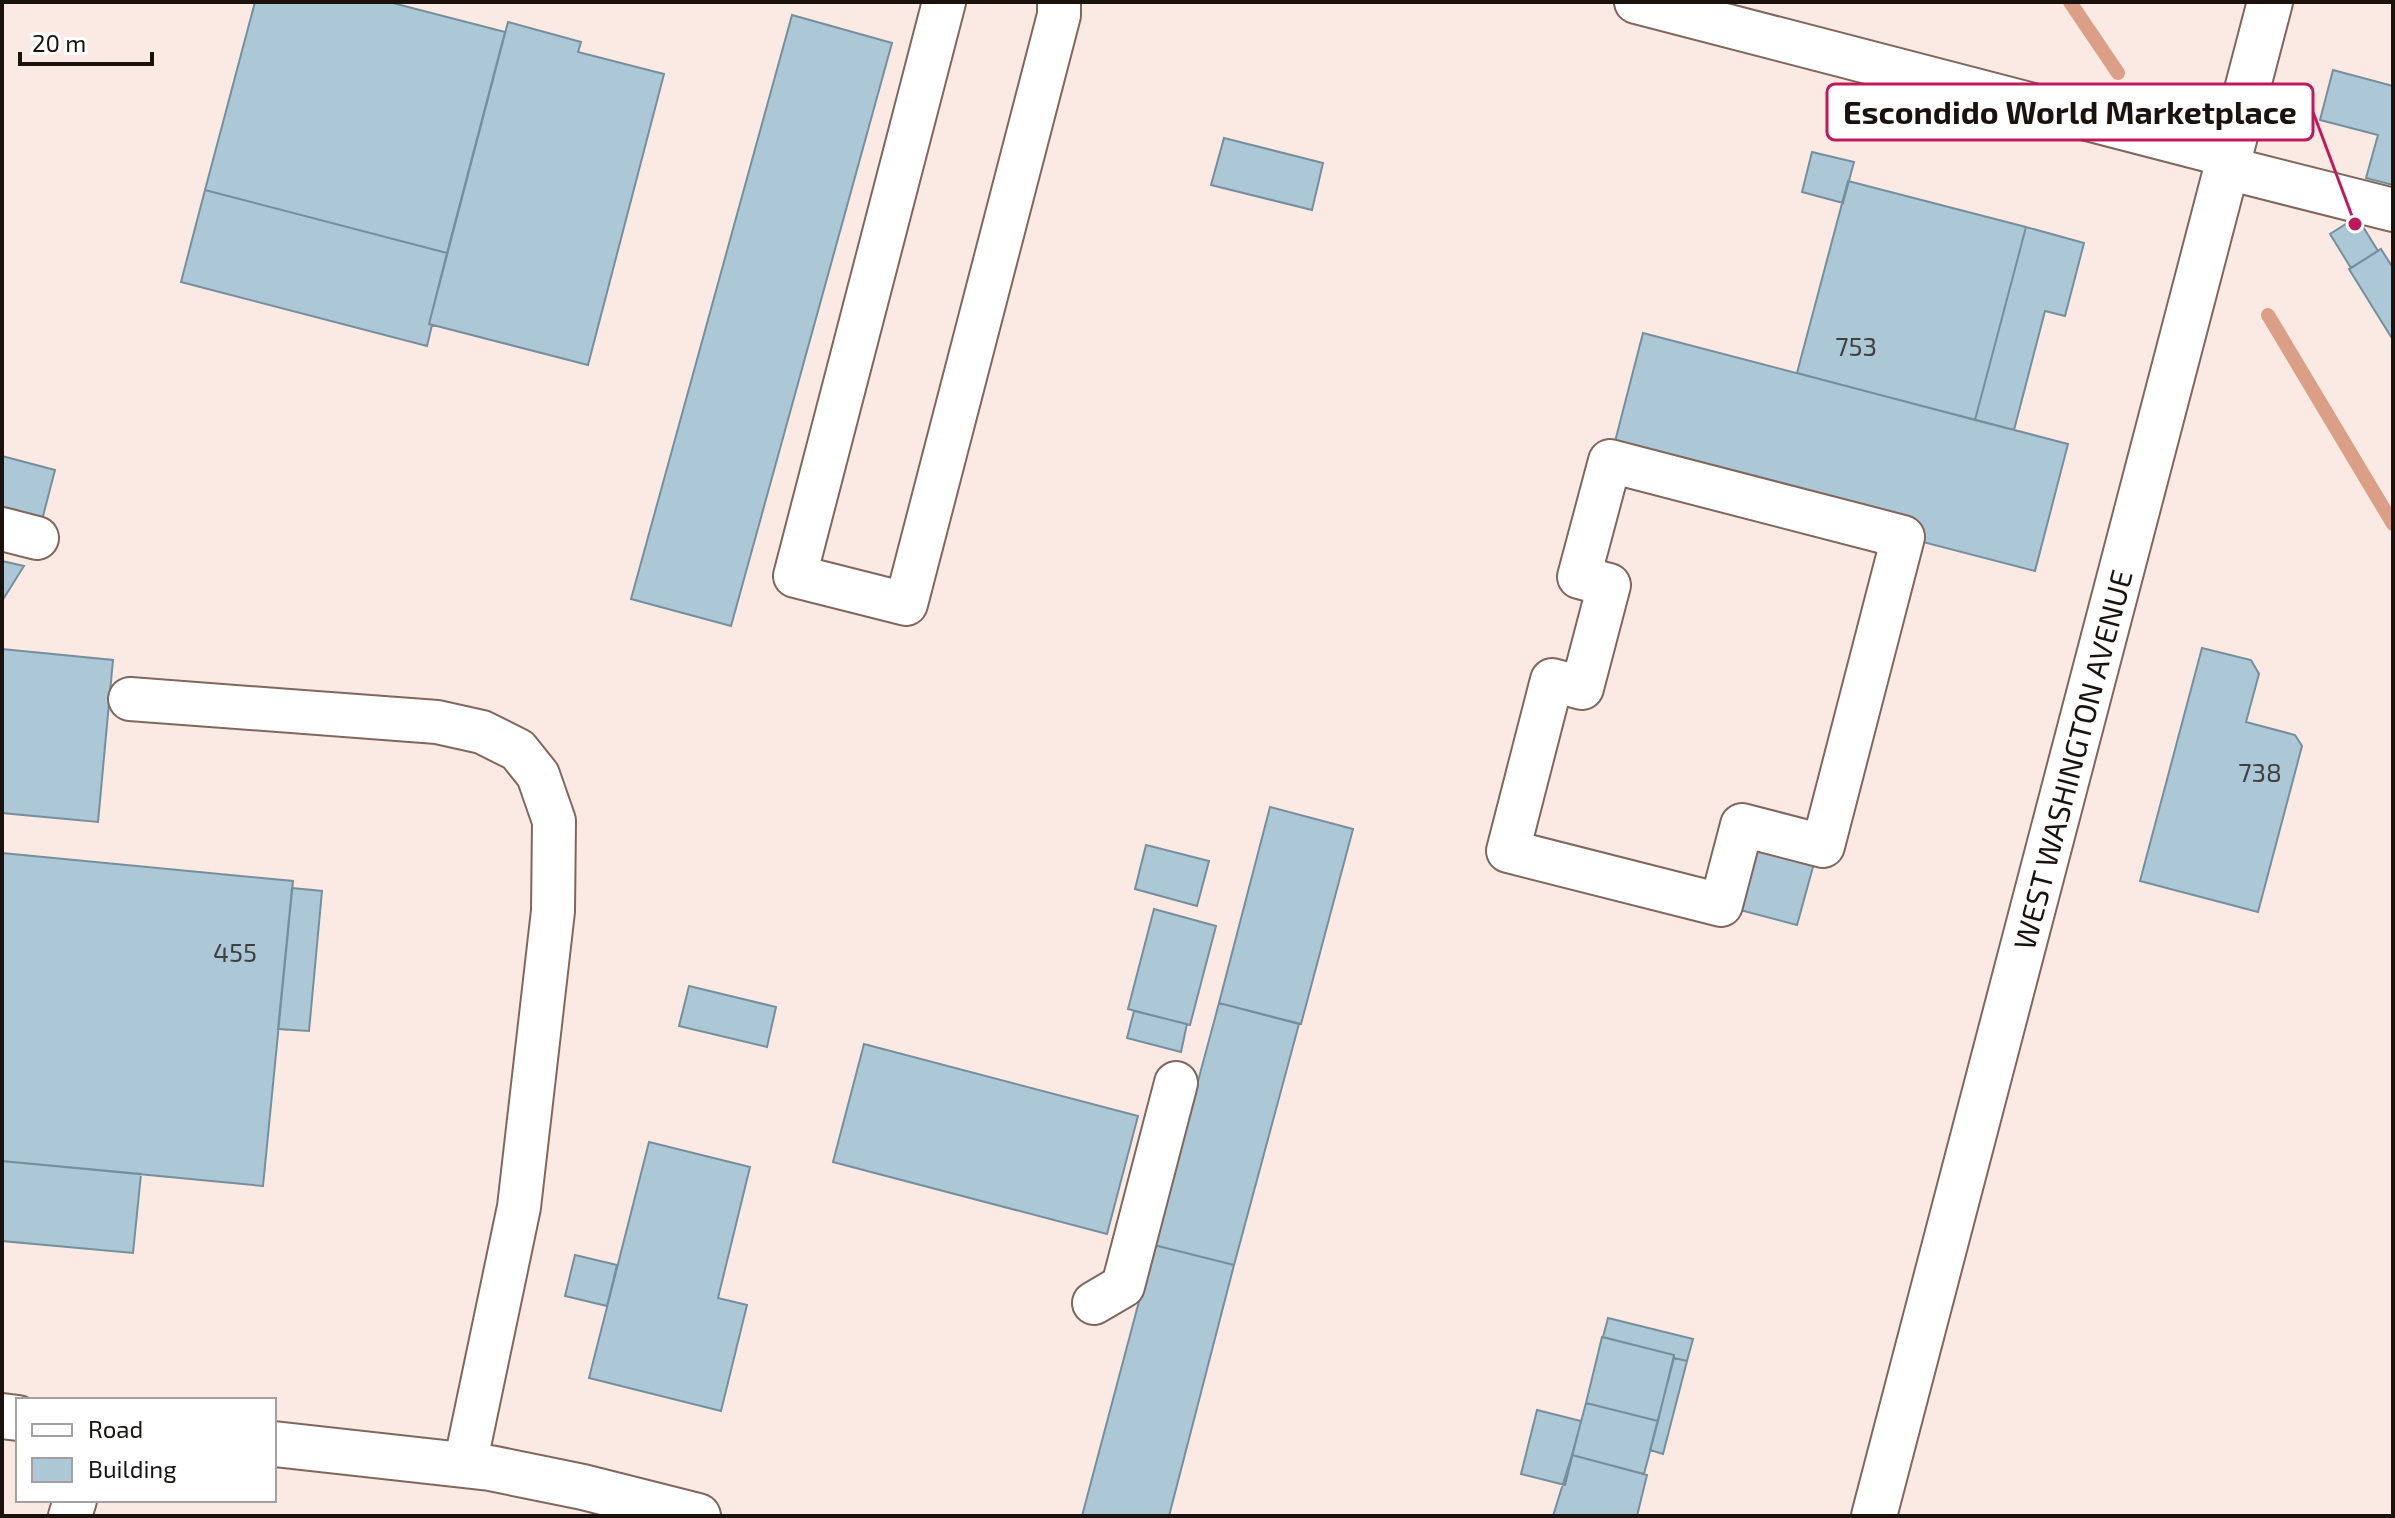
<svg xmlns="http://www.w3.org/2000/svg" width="2395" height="1518" viewBox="0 0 2395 1518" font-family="'Exo 2',sans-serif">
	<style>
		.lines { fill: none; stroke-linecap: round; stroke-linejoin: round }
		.stream { stroke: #db9f87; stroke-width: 14 }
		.building { fill: #acc7d5; stroke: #768f9d; stroke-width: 2 }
		.minor-casing { stroke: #80675d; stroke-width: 46 }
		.major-casing { stroke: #80675d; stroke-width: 48 }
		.minor { stroke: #fff; stroke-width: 42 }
		.major { stroke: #fff; stroke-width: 44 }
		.labels { text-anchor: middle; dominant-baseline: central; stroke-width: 7; stroke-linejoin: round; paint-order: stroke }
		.number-label { font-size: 26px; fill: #3f3f40 }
		.street-label { font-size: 30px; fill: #1b120e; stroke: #fff }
		.leader { fill: none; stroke: #c2185b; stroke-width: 3 }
		.callout-dot { fill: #c2185b; stroke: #fff; stroke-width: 3 }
		.callout { fill: #fff; stroke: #c2185b; stroke-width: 3 }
		.callout-label { font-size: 32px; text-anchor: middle; font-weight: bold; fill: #1b120e }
	</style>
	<rect width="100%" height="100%" fill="#fbe9e3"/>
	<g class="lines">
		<path class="stream" d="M2070,2L2118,73
			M2268,315L2393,524"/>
	</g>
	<path class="building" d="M255,2H389L505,32L447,253L205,190Z
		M792,15L892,43L731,626L631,599Z
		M508,22L581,42L578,52L664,74L588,365L429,324Z
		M2333,70L2393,86V185L2366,178L2378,135L2320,120Z
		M1224,138L1323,163L1312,210L1211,185Z
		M1812,152L1854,162L1843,203L1802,192Z
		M1848,181L2026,227L1975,420L1797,373Z
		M205,190L447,253L429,324L432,325L427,346L181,282Z
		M2357,217L2378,251L2351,268L2330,234Z
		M2026,227L2084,243L2065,316L2045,311L2014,430L1975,420Z
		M2381,249L2393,268V340L2349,269Z
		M1643,333L2068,444L2035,571L1610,461Z
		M2,456L55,470L42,520L2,510Z
		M2,561L24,566L2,601Z
		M2202,648L2251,660L2259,674L2246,722L2295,735L2302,746L2258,912L2140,881Z
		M2,649L113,660L98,822L2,813Z
		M1270,807L1353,829L1301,1024L1219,1003Z
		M1742,825L1819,845L1797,925L1721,905Z
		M1146,845L1209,861L1197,906L1135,889Z
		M2,853L293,881L263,1186L2,1161Z
		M292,888L322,891L309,1031L278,1029Z
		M1154,909L1216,926L1190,1025L1128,1009Z
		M689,986L776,1007L767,1047L679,1026Z
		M1219,1003L1299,1024L1234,1265L1154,1245Z
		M1134,1011L1187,1024L1181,1052L1127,1038Z
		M864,1044L1138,1116L1107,1234L833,1162Z
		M649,1142L750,1167L718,1298L747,1305L721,1411L589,1378Z
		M2,1161L141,1174L133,1253L2,1241Z
		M1154,1245L1234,1265L1169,1516H1082Z
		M575,1255L617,1265L607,1306L565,1296Z
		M1608,1318L1693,1339L1687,1361L1674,1358V1355L1603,1337Z
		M1602,1337L1674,1355L1658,1421L1586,1403Z
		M1674,1358L1687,1361L1663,1454L1650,1450Z
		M1586,1403L1658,1421L1644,1474L1572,1455Z
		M1537,1410L1581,1421L1565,1485L1521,1474Z
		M1572,1455L1647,1475L1637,1516H1553Z"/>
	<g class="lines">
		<defs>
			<path id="minor" d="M944,2L795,576L906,604L1059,15V2
				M1636,2L2230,156
				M2227,168L2393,210
				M1610,461L1903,537L1823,846L1742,825L1721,905L1508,851L1552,680L1582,688L1609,585L1579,577Z
				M2,529L37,538
				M130,699L437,722L482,732L518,750L538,775L554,821L553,911L519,1207L465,1465
				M1094,1303L1123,1286L1176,1083
				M70,1516L75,1500"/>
			<g id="major">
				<path d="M2,1416L18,1418"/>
				<path d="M274,1444L490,1468L583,1487L698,1516"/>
				<path id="s1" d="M1874,1516L2270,2"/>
			</g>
		</defs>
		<use href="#minor" class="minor-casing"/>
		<use href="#major" class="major-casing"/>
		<use href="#minor" class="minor"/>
		<use href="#major" class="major"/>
	</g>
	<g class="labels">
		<g class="number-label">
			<text x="1856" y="345">753</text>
			<text x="2260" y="771">738</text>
			<text x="235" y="951">455</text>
		</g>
		<g class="street-label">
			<text stroke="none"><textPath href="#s1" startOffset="782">WEST WASHINGTON AVENUE</textPath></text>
		</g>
	</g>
	<path class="leader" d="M2355 224L2313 112"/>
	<circle class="callout-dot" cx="2355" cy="224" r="8"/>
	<rect class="callout" x="1827" y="84" width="486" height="56" rx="8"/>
	<g class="callout-label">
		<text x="2070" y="124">Escondido World Marketplace</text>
	</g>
	<rect width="2395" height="1518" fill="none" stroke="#1b120e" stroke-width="8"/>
	<rect x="16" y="1398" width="260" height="104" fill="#ffffff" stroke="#a4a09f" stroke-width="2"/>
	<rect x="32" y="1424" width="40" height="12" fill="#ffffff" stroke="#a4a09f" stroke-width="2"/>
	<text x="88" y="1438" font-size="24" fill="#1b120e">Road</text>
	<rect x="32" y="1458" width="40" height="24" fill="#acc7d5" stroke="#a4a09f" stroke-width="2"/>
	<text x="88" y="1478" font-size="24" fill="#1b120e">Building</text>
	<path d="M20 52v12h132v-12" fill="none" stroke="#1b120e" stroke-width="4"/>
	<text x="32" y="52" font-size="24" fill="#1b120e" stroke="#ffffff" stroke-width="6" paint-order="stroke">20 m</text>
</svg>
